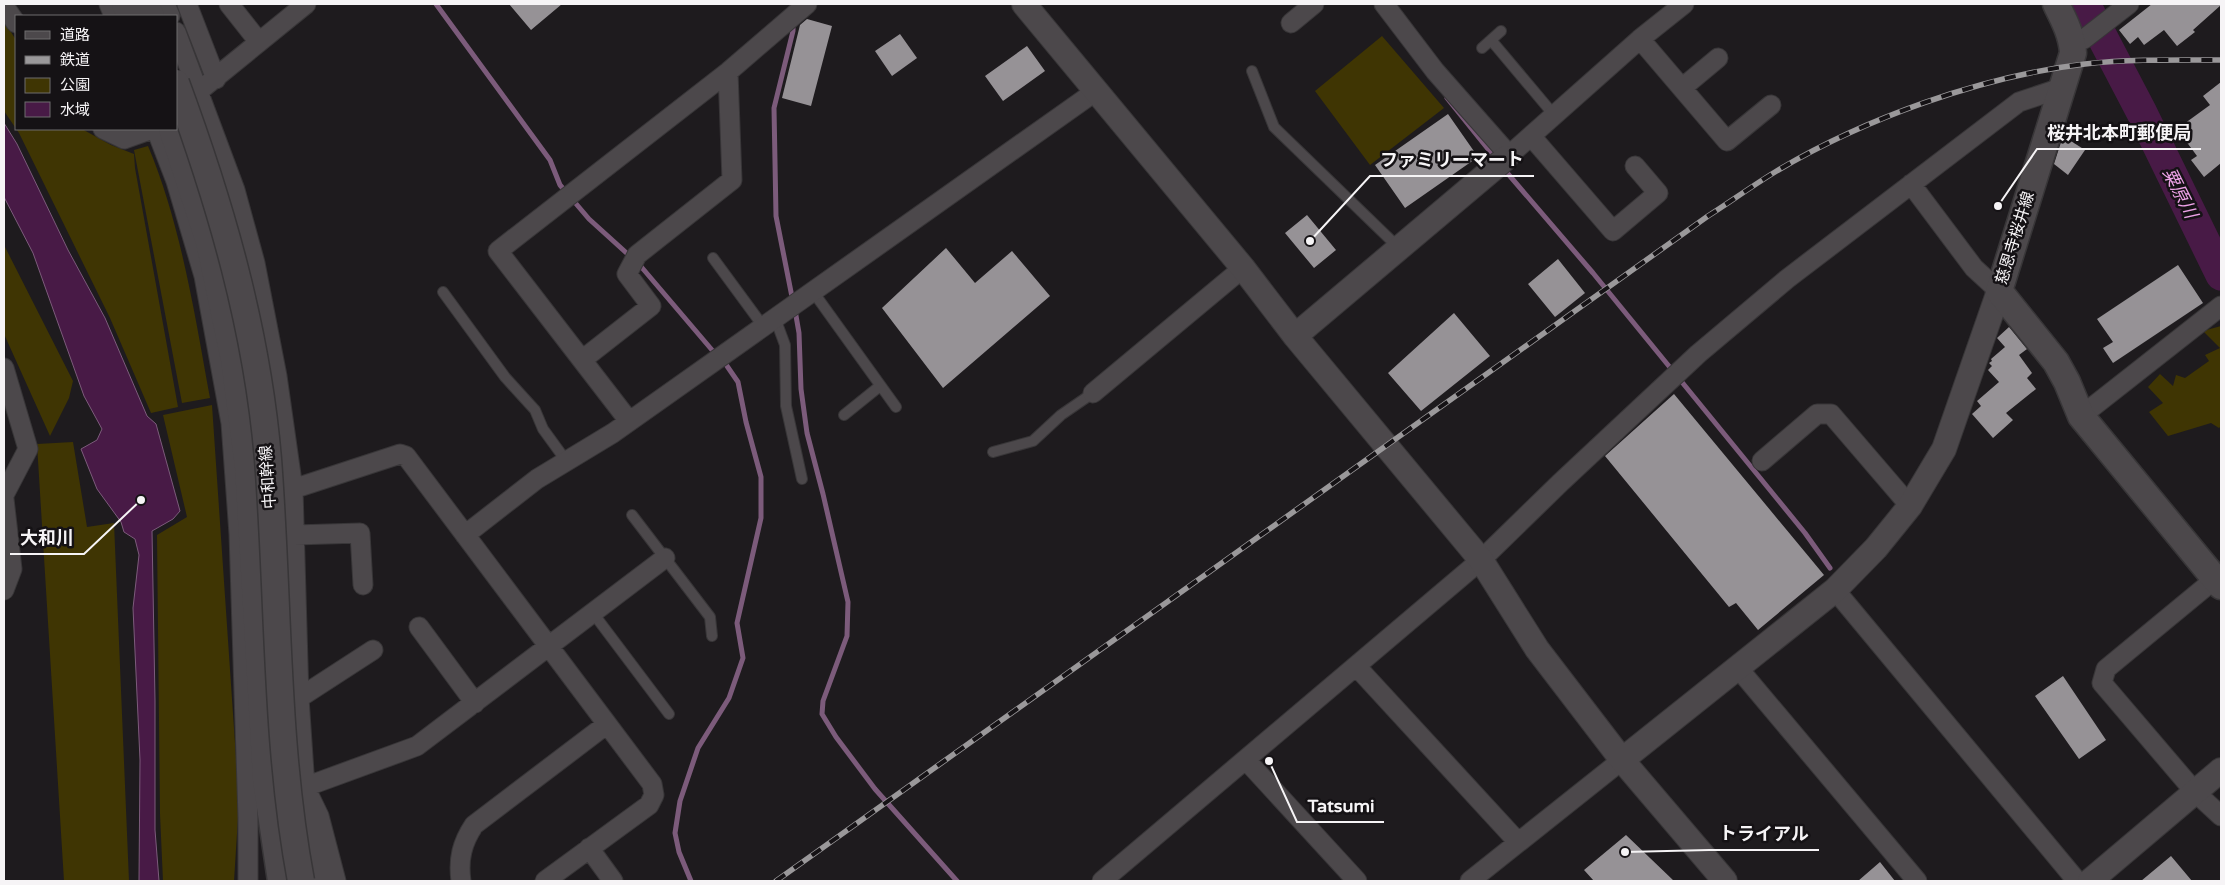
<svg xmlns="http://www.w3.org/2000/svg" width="2225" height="885" viewBox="0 0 2225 885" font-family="'Varela Round','Noto Sans JP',sans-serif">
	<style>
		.green { fill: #3f3503 }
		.water { fill: #481a46; stroke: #7c5b7b }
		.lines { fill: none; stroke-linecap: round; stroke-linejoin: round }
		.stream { stroke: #7c5b7b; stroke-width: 5 }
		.river { stroke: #481a46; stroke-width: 31 }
		.building { fill: #969296 }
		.service-casing { stroke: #383638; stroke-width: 12 }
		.minor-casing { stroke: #383638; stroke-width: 21 }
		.tertiary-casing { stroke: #383638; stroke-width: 26 }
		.secondary-casing { stroke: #383638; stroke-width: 29 }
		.service { stroke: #4c484b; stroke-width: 10 }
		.minor { stroke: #4c484b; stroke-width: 19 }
		.tertiary { stroke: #4c484b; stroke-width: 24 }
		.secondary { stroke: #4c484b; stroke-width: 26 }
		.rail-casing { stroke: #9a989a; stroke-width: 5.5 }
		.rail { stroke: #151215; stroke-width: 4; stroke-dasharray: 11; stroke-linecap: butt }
		.secondary-bridge-casing { stroke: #383638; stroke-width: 29; stroke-linecap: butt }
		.secondary-bridge { stroke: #4c484b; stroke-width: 26 }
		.labels { text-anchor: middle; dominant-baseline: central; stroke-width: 5; stroke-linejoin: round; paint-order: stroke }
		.street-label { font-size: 16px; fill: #f6f4f6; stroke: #151215 }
		.water-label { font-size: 18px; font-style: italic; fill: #eda2e7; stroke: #151215 }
		.leader { fill: none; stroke: #f6f4f6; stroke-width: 2 }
		.callout-dot { fill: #f6f4f6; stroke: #151215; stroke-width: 2 }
		.callout-label { font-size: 18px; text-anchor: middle; font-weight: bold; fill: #f6f4f6; stroke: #151215; stroke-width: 5; stroke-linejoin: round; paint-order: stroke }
	</style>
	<rect width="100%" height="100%" fill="#1e1b1e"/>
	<path class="green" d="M4,21L16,40V129H82L111,145L134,154L135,168L178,407L151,413L110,318L19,133L4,111Z
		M1382,36L1444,108L1370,165L1315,91Z
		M148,146C181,224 195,316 210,398L182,403L134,150Z
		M4,245L73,381L69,398L50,436L4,334Z
		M2221,326V426L2219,428L2211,423L2168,436L2149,412L2163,403L2148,387L2160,374L2173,386L2176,375L2185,378L2209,361L2205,355L2220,348L2203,331Z
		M212,405L239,802L234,881H163L160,814L157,535L187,517L163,415Z
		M73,442L87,527L114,523L129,881H64L37,444Z"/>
	<path class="water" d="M4,123L17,144L68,250L105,318L147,416L156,424L180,511L173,519L152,531L155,701V830L159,881H139L140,760L133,608L139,555L135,539L124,532L121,522L97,489L81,449L97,440L102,429L84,396L33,253L4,197Z"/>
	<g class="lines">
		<path class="stream" d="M436,4L550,160L560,185L566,192
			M793,22V31L774,108L776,216L793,302
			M1447,98L1496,159
			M1503,168L1593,273L1805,533L1830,568
			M572,199L589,219L631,257
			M638,263L712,350
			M795,310L799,333L801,389L807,433L823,494L848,602L847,636L823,701L822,714L836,737L875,789L957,881
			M691,881L679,852L675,833L680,801L698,748L729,698L743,658L737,623L761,518V477L746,422L738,382L727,366"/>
		<path class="river" d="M2085,4L2142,113L2221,275"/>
	</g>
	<path class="building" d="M509,4H562L531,30Z
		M2152,4H2221V5L2193,30L2195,32L2177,46L2164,30L2144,45L2138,37L2130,44L2119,30Z
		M807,19L832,26L811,106L782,98L800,25Z
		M900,34L917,58L892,76L875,51Z
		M1027,46L1045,71L1003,101L985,76Z
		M2221,82V163L2204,177L2191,160L2197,156L2177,129L2210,105L2203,96Z
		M1448,114L1478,157L1405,208L1375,165Z
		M2063,136L2085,150L2068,175L2054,164Z
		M1307,215L1336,250L1314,268L1285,233Z
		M946,248L975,283L1012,251L1050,296L943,388L882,308Z
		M1558,259L1585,293L1555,317L1528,284Z
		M2178,265L2203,303L2113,363L2103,348L2113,342L2097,319Z
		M1454,313L1490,356L1421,411L1388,373Z
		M2009,327L2027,349L2019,355L2032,373L2027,378L2036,389L2006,413L2013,420L1993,438L1972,414L1981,406L1977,401L1999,382L1988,370L1992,366L1989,363L1992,361L1991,359L2005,347L1997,338Z
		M1674,394L1824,575L1758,630L1736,603L1729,607L1605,456Z
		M2063,676L2106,740L2079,759L2035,696Z
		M1626,835L1674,881H1594L1584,870Z
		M2171,856L2192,881H2141Z
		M1880,862L1895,881H1858Z"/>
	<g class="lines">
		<defs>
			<path id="service" d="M1491,40L1554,115
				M1482,48L1501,31
				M1252,71L1274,127L1399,248
				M713,258L763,326
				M443,292L505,377L535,410L543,429L567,462
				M814,293L896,407
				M775,318L785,345L786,406L802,479
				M844,415L880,386
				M993,452L1033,441L1061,415L1093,393
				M632,515L710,617L712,636
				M593,613L669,714"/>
			<path id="minor" d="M109,4L114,16
				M165,4L170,16
				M187,4L216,79
				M229,4L259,42
				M1384,4L1435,71L1509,155
				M4,6L16,23
				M1291,23L1314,4
				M176,32L235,190L255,263L277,376L293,489L299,698L305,787L319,816L336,881
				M1640,39L1727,141L1771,105
				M2073,42L2084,39L2129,4
				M1682,88L1718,58
				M199,91L306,4
				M103,129L124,139L152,129
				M156,129L176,181L204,276L231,423L239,534L248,818V881
				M1531,136L1613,231L1658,193L1635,166
				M1506,158L1640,39L1684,4
				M1911,184L1974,268L1999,291
				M582,360L651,306L627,274L637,255L732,180L728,72
				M4,368L28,449L4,495
				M1093,393L1243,268
				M2081,416L2221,306
				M629,421L498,251L728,72L807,4
				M1762,461L1817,414H1831L1910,506
				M293,489L400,454L406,456L652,784L654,795L649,805L545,881
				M4,499L12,569L4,590
				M295,535L360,533L363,585
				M465,535L537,479L613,433L1096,91
				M2215,579L2106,669L2102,683L2195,792L2221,816
				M1835,590L2077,881
				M419,627L475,703
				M1356,666L1518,842
				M1738,668L1917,881
				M299,698L373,650
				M1246,760L1357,881
				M589,848L613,881
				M320,881L314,856L305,787L417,746L665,558
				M461,881C458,859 462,843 474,825L607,724
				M1102,881L1481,560L1560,483L1698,354L1787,279L2019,102L2061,88
				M1470,881L1622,760"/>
			<path id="tertiary" d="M1024,4L1243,268L1295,336L1506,158
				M1295,336L1481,560L1537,649L1622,760
				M1725,881L1622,760L1835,590L1876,548L1910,506L1944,449L1999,291
				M2090,881L2221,770"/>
			<path id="secondary" d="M125,4L130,16
				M146,4L151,16
				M2056,4C2064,20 2072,35 2073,53L1999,291L2056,362L2067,382L2081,416L2221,586
				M172,129L209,242L234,360L248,467L266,780L281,881"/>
		</defs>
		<use href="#service" class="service-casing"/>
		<use href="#minor" class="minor-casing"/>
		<use href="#tertiary" class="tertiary-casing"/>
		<use href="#secondary" class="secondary-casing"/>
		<use href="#service" class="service"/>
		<use href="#minor" class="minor"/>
		<use href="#tertiary" class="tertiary"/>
		<use href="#secondary" class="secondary"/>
		<defs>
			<path id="rail" d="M776,881L1708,216C1730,202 1752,186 1775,172C1863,119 1982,76 2085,64C2130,59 2176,60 2221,60"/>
		</defs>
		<use href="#rail" class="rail-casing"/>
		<use href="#rail" class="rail"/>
		<defs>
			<path id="secondary-bridge" d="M176,83C221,205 257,329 268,459C279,600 275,742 301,881"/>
		</defs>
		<use href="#secondary-bridge" class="secondary-bridge-casing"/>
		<use href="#secondary-bridge" class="secondary-bridge"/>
	</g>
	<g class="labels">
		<g class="street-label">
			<text transform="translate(2015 238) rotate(-73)">慈恩寺桜井線</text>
			<text transform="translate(268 477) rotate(-94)">中和幹線</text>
		</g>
		<g class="water-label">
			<text transform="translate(2180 193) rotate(63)">粟原川</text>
		</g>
	</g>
	<path class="leader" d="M1998 206L2037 149H2201M1310 241L1370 176H1534M141 500L84 554H10M1269 761L1297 822H1384M1625 852L1709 850H1819"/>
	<g class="callout-dot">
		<circle cx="1998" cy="206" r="5"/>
		<circle cx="1310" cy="241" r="5"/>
		<circle cx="141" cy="500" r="5"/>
		<circle cx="1269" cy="761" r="5"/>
		<circle cx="1625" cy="852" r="5"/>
	</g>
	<g class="callout-label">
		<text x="2119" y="139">桜井北本町郵便局</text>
		<text x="1452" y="166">ファミリーマート</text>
		<text x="47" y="544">大和川</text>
		<text x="1341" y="812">Tatsumi</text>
		<text x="1764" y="840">トライアル</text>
	</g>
	<rect width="2225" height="885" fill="none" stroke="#f6f4f6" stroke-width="10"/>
	<rect x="15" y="15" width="162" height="115" fill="#151215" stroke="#6f6c6f"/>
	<rect x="25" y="31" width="25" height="8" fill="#4c484b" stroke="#6f6c6f"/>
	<text x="60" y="40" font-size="15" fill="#f6f4f6">道路</text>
	<rect x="25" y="56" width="25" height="8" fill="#9a989a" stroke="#6f6c6f"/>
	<text x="60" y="65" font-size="15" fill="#f6f4f6">鉄道</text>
	<rect x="25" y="78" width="25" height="15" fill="#3f3503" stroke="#6f6c6f"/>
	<text x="60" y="90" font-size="15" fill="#f6f4f6">公園</text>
	<rect x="25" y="102" width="25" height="15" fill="#481a46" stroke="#6f6c6f"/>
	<text x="60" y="115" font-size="15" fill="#f6f4f6">水域</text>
</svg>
